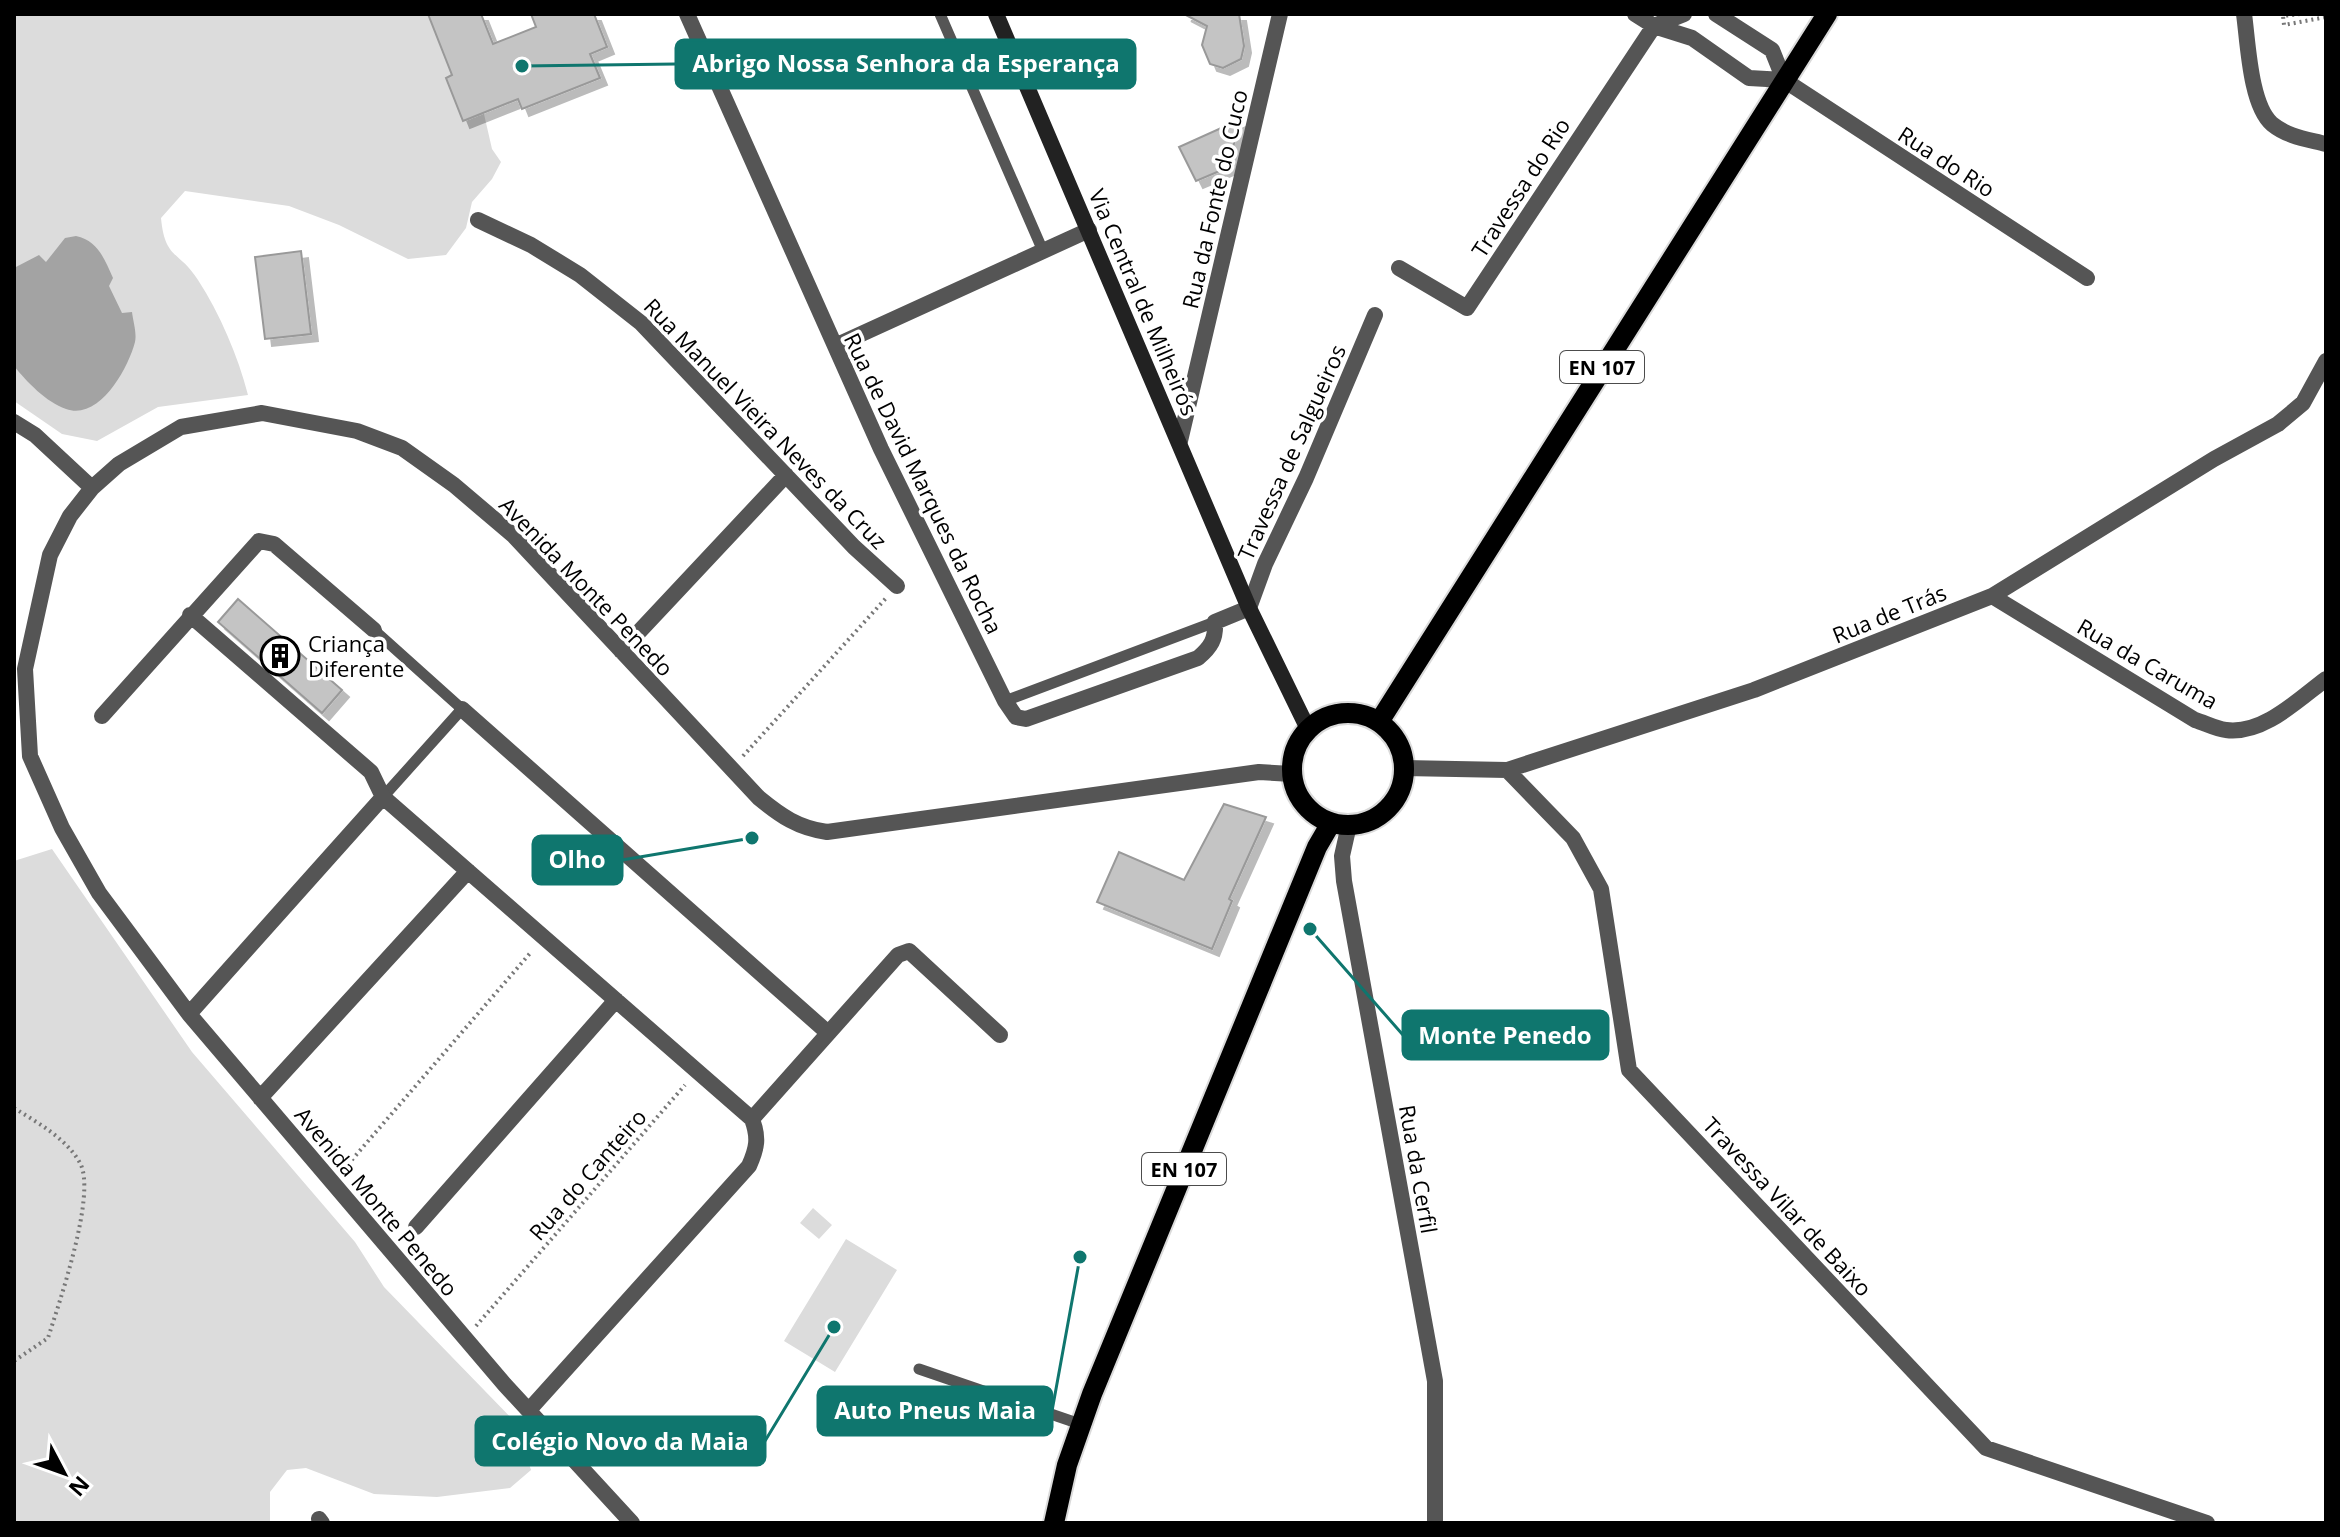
<svg xmlns="http://www.w3.org/2000/svg" width="2340" height="1537" viewBox="0 0 2340 1537" font-family="'Open Sans',sans-serif">
	<style>
		.green { fill: #dcdcdc }
		.water { fill: #a3a3a3 }
		.building { fill: #c4c4c4; stroke: #999; stroke-width: 2; filter: url(#shadow) }
		.lines { fill: none; stroke-linecap: round; stroke-linejoin: round }
		.primary-casing { stroke: #dbdbdb; stroke-width: 24 }
		.path { stroke: #777; stroke-width: 4; stroke-dasharray: 2 4; stroke-linecap: butt }
		.lane { stroke: #555; stroke-width: 11 }
		.street { stroke: #555; stroke-width: 16 }
		.secondary { stroke: #222; stroke-width: 16 }
		.primary { stroke: #000; stroke-width: 20 }
		.labels { text-anchor: middle; dominant-baseline: central; stroke-width: 7; stroke-linejoin: round; paint-order: stroke }
		.shield { fill: #fff; stroke: #4c4c4c; stroke-width: 2 }
		.shield-label { font-size: 20px; font-weight: bold; fill: #000 }
		.street-label { font-size: 22px; fill: #000; stroke: #fff }
		.poi-label { font-size: 22px; fill: #000; stroke: #fff; text-anchor: start }
		.leader { fill: none; stroke: #0f766e; stroke-width: 3 }
		.callout-dot { fill: #0f766e; stroke: #fff; stroke-width: 3 }
		.callout { fill: #0f766e; stroke: #0f766e; stroke-width: 3 }
		.callout-label { font-size: 24px; text-anchor: middle; font-weight: bold; fill: #fff }
	</style>
	<defs>
		<filter id="shadow"><feDropShadow dx="7" dy="7" stdDeviation="0" flood-color="#0004"/></filter>
	</defs>
	<rect width="100%" height="100%" fill="#fff"/>
	<path class="green" d="M16,14H453L445,59L484,114L492,149L501,162L492,179L472,202L466,228L446,255L408,259L339,225L289,206L185,191L161,218C165,260 179,250 198,280C220,314 238,356 248,395L158,407L97,441L62,434L14,401Z
		M52,849L192,1052L355,1242L384,1287L515,1422L531,1470L510,1488L437,1497L374,1494L306,1468L287,1470L270,1492V1523H14V861Z
		M813,1208L832,1225L819,1239L800,1223Z
		M846,1239L897,1270L835,1372L784,1341Z"/>
	<path class="water" d="M76,236C98,241 104,258 113,278L109,286L122,313L132,312C133,321 137,333 135,342C128,369 99,421 66,409C46,402 27,382 14,366V268L39,255L46,262L65,238Z"/>
	<path class="building" d="M428,14H481L493,44L536,27L531,14H594L607,47L590,54L600,78L522,109L518,99L463,121L446,78L452,75Z
		M1184,14H1239L1244,46L1241,59L1223,68L1210,64L1202,45L1207,26Z
		M1239,120L1229,167L1196,181L1179,147Z
		M301,251L311,334L265,339L255,257Z
		M238,599L342,690L322,713L218,622Z
		M1224,804L1266,817L1229,899L1232,901L1212,949L1097,902L1119,852L1184,880Z"/>
	<g class="lines">
		<defs>
			<path id="primary" d="M1292 769a56 56 0 1 1 112 0a56 56 0 1 1-112 0Z
				M1379,722L1827,14
				M1054,1523L1067,1465L1092,1394L1317,847L1331,823"/>
		</defs>
		<use href="#primary" class="primary-casing"/>
		<path class="path" d="M2300,14L2283,16L2284,25L2326,17
			M743,756L887,597
			M14,1108C38,1123 66,1138 80,1163C97,1194 59,1303 48,1338L14,1361
			M344,1169L532,951
			M476,1326L685,1085"/>
		<path class="lane" d="M940,14L1043,251
			M374,630L462,709L383,797
			M1005,701L1215,622
			M919,1369L1080,1424"/>
		<path class="street" d="M687,14L881,449L1005,701L1016,717L1026,719L1198,658C1211,647 1216,639 1215,622L1249,608L1265,564L1306,478L1375,315
			M1635,14L1654,26L1692,38L1749,78L1784,80L2087,278
			M1716,14L1772,50L1784,80
			M2244,14C2248,42 2250,105 2272,124C2288,137 2307,139 2326,144
			M1654,26L1684,14
			M478,220L531,245L580,275L641,323L854,547L897,586
			M1399,268L1467,308L1654,26
			M835,346L1089,230
			M14,422L35,435L92,488
			M1180,441L1280,14
			M1992,596L2195,720C2205,723 2216,729 2226,730C2263,735 2299,699 2326,679
			M190,615L371,772L383,797
			M621,651L786,475
			M462,709L827,1032
			M102,716L259,541L274,544L374,630
			M1404,768L1507,770L1754,690L1992,596L2214,459L2278,424L2303,403L2326,361
			M1507,770L1573,838L1601,889L1629,1070L1986,1448L2207,1523
			M1349,825L1342,856L1344,881L1435,1381V1523
			M189,1014L383,797L752,1119C759,1138 757,1148 749,1166L529,1410
			M260,1098L468,871
			M752,1119L898,955L909,951L1000,1035
			M416,1227L616,1000
			M319,1519L322,1523
			M632,1523L505,1385L189,1014L99,893L62,828L30,756L25,669L50,555L70,516L92,488L119,464L181,427L262,413L357,431L402,448L454,485L514,536L759,798C781,816 798,828 827,832L1259,772L1292,774"/>
		<path class="secondary" d="M996,14L1249,608L1308,729"/>
		<use href="#primary" class="primary"/>
	</g>
	<defs>
		<symbol id="building-ring" viewBox="-11 -11 22 22"><circle r="9.5" fill="#fff" stroke="#000" stroke-width="1.5"/><path d="M-4-6H4V6H1V3H-1V6H-4ZM-2.5-4.3h1.7v1.8h-1.7ZM.8-4.3h1.7v1.8H.8ZM-2.5-1h1.7V.8h-1.7ZM.8-1h1.7V.8H.8Z" fill="#000"/></symbol>
	</defs>
	<g fill-rule="evenodd">
		<use href="#building-ring" x="258" y="634" width="44" height="44"/>
	</g>
	<g class="labels">
		<g class="shield">
			<rect x="1560" y="351" width="84" height="32" rx="6"/>
			<rect x="1142" y="1153" width="84" height="32" rx="6"/>
		</g>
		<g class="shield-label">
			<text x="1602" y="367">EN 107</text>
			<text x="1184" y="1169">EN 107</text>
		</g>
		<g class="street-label">
			<text transform="translate(1947 161) rotate(33)">Rua do Rio</text>
			<text transform="translate(1520 187) rotate(-57)">Travessa do Rio</text>
			<text transform="translate(1214 199) rotate(-77)">Rua da Fonte do Cuco</text>
			<text transform="translate(1144 302) rotate(67)">Via Central de Milheirós</text>
			<text transform="translate(766 423) rotate(46)">Rua Manuel Vieira Neves da Cruz</text>
			<text transform="translate(1291 452) rotate(-66)">Travessa de Salgueiros</text>
			<text transform="translate(924 483) rotate(64)">Rua de David Marques da Rocha</text>
			<text transform="translate(587 586) rotate(46)">Avenida Monte Penedo</text>
			<text transform="translate(1889 613) rotate(-22)">Rua de Trás</text>
			<text transform="translate(2148 663) rotate(30)">Rua da Caruma</text>
			<text transform="translate(1419 1169) rotate(80)">Rua da Cerfil</text>
			<text transform="translate(587 1174) rotate(-49)">Rua do Canteiro</text>
			<text transform="translate(377 1201) rotate(50)">Avenida Monte Penedo</text>
			<text transform="translate(1788 1206) rotate(47)">Travessa Vilar de Baixo</text>
		</g>
		<g class="poi-label">
			<text x="308" y="643">Criança<tspan x="308" dy="25">Diferente</tspan></text>
		</g>
	</g>
	<path class="leader" d="M522 66L676 64M752 838L622 860M1310 929L1403 1035M1080 1257L1052 1411M834 1327L765 1441"/>
	<g class="callout-dot">
		<circle cx="522" cy="66" r="8"/>
		<circle cx="752" cy="838" r="8"/>
		<circle cx="1310" cy="929" r="8"/>
		<circle cx="1080" cy="1257" r="8"/>
		<circle cx="834" cy="1327" r="8"/>
	</g>
	<g class="callout">
		<rect x="676" y="40" width="459" height="48" rx="8"/>
		<rect x="533" y="836" width="89" height="48" rx="8"/>
		<rect x="1403" y="1011" width="205" height="48" rx="8"/>
		<rect x="818" y="1387" width="234" height="48" rx="8"/>
		<rect x="476" y="1417" width="289" height="48" rx="8"/>
	</g>
	<g class="callout-label">
		<text x="906" y="72">Abrigo Nossa Senhora da Esperança</text>
		<text x="577" y="868">Olho</text>
		<text x="1505" y="1044">Monte Penedo</text>
		<text x="935" y="1419">Auto Pneus Maia</text>
		<text x="620" y="1450">Colégio Novo da Maia</text>
	</g>
	<rect width="2340" height="1537" fill="none" stroke="#000000" stroke-width="32"/>
	<g transform="translate(64 1473) rotate(131)" stroke="#ffffff" stroke-width="6" paint-order="stroke">
	<path d="M0-6L14 30L0 20L-14 30Z" fill="#000000"/>
	<text y="-12" font-size="22" font-weight="bold" text-anchor="middle" fill="#000000">N</text>
	</g>
</svg>
